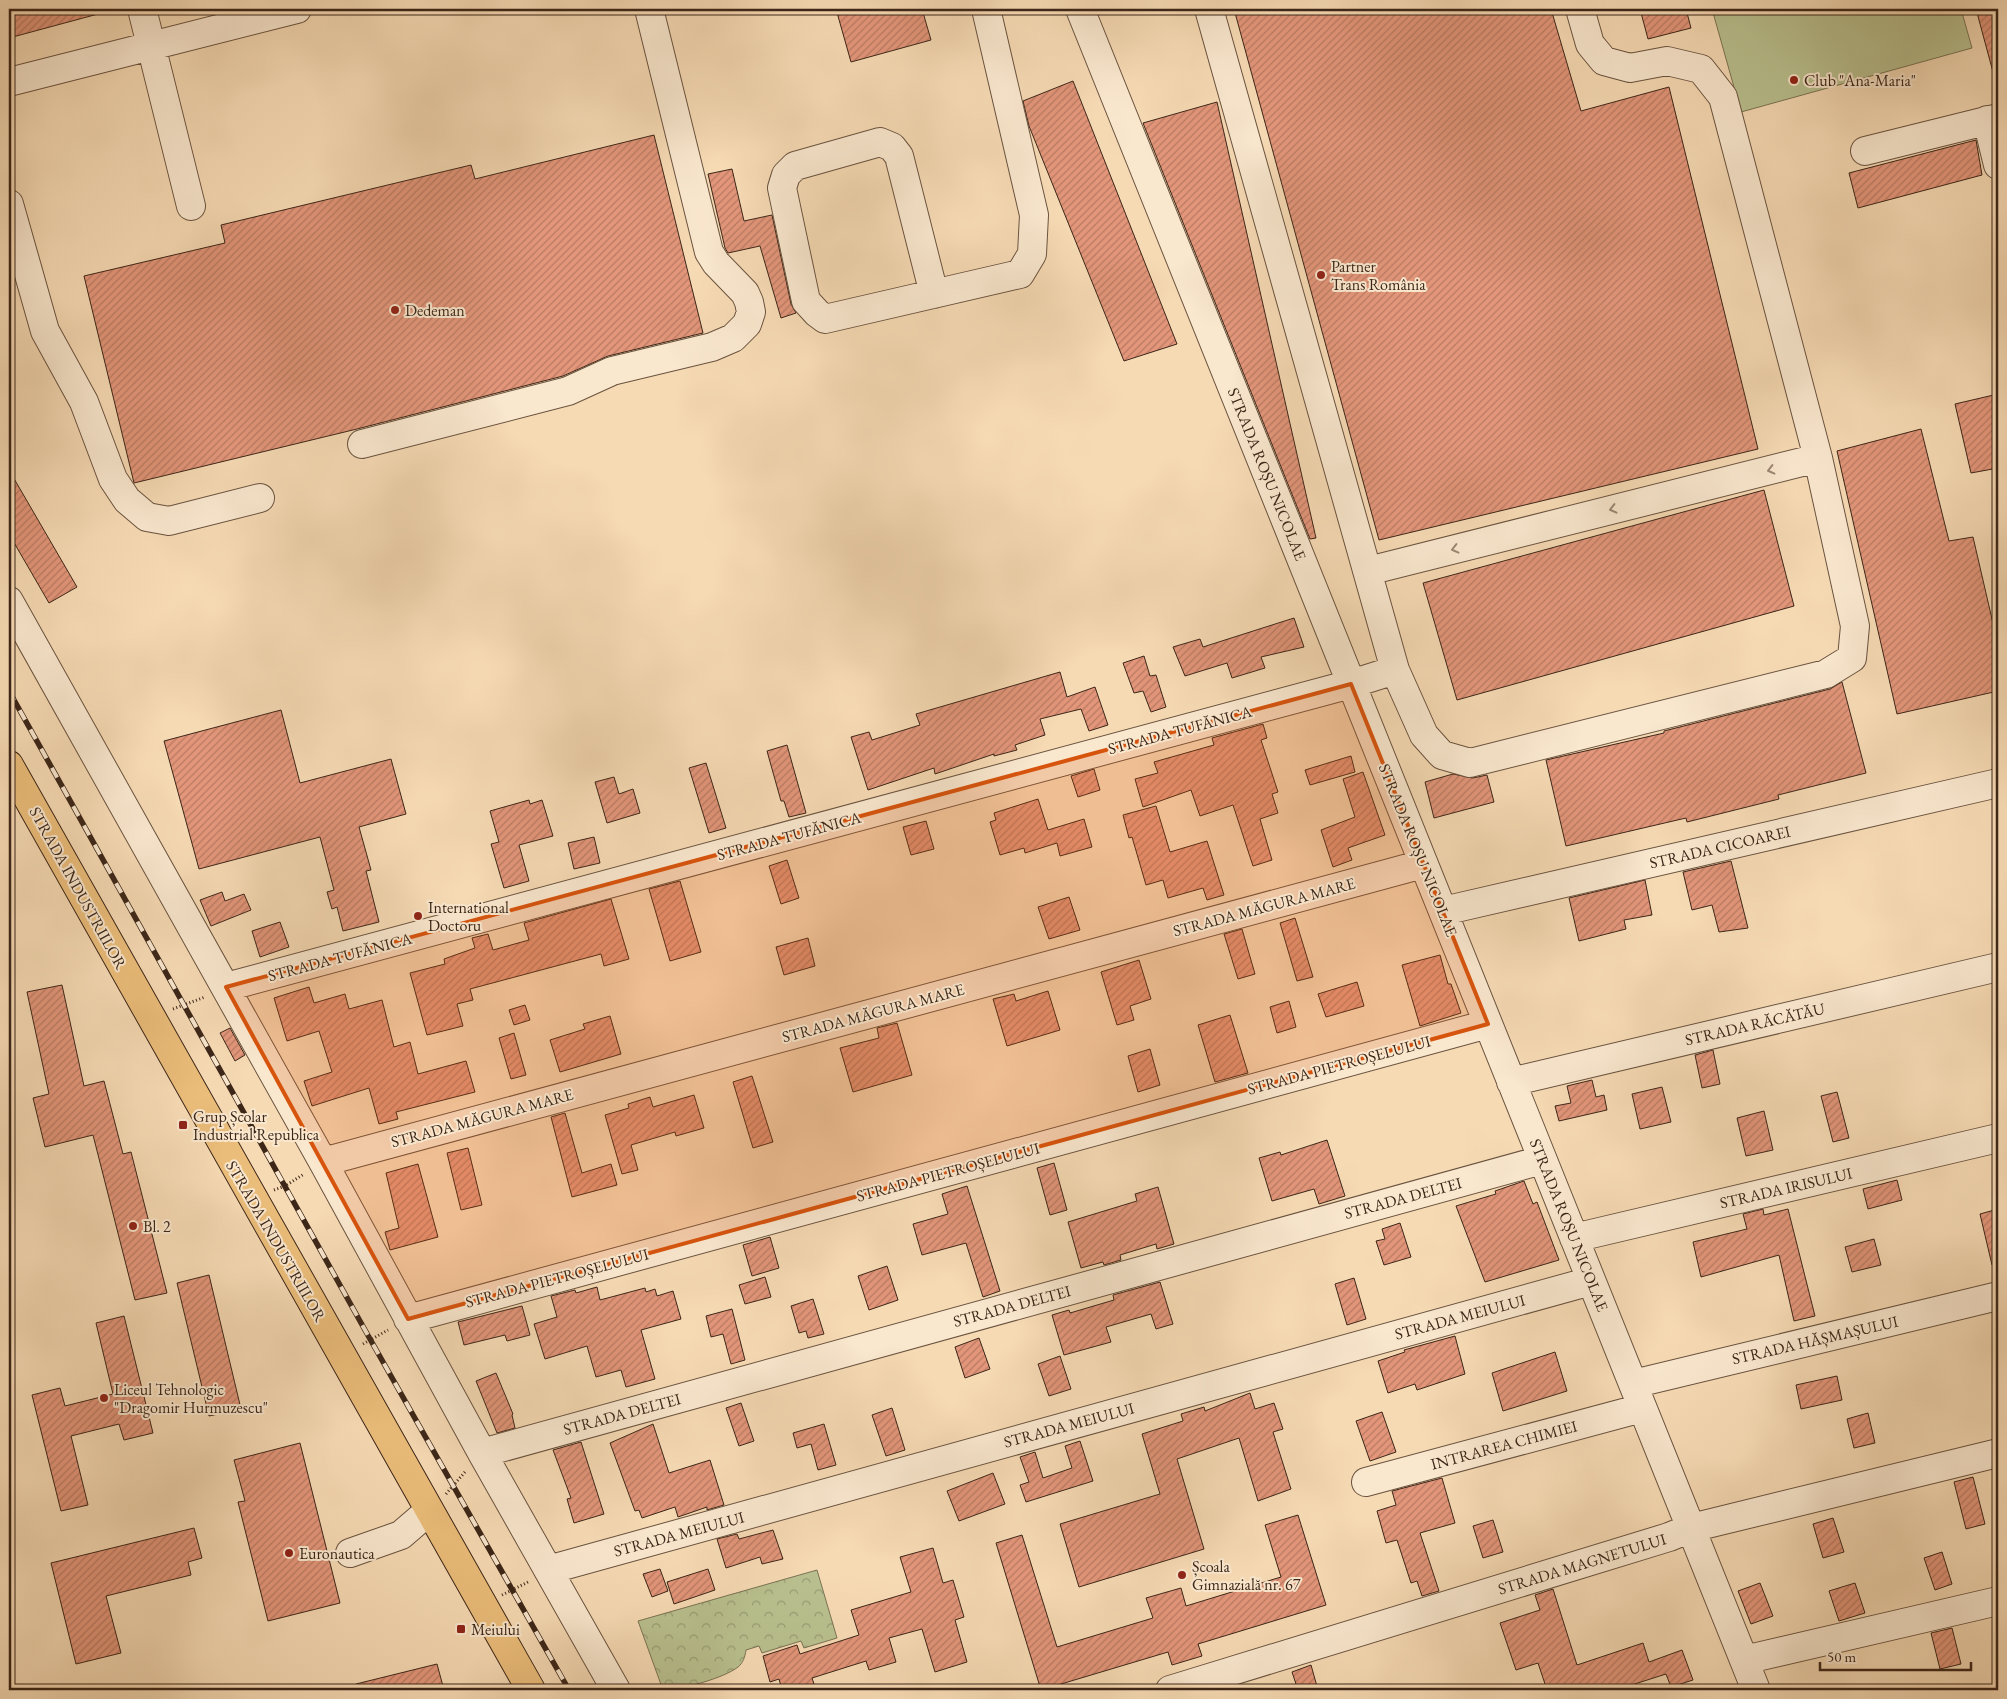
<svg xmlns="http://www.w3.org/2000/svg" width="2007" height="1699" viewBox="0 0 2007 1699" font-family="'EB Garamond',serif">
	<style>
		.grass { fill: #b9c08f; stroke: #7a7354 }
		.park { fill: url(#park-crowns); stroke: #7a7354 }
		.building { fill: url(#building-hatch); stroke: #3c2618 }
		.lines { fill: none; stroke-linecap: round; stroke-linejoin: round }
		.minor-casing { stroke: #6a533f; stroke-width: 30 }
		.major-casing { stroke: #3c2618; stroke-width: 30 }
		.path { stroke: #3c2618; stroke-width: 3; stroke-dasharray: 1 2.5; stroke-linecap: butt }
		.minor { stroke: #f9e7ce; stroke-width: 28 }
		.major { stroke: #ebbd7a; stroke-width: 28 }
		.rail-casing { stroke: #3c2618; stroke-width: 5.5 }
		.rail { stroke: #f9e7ce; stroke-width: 4; stroke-dasharray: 11; stroke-linecap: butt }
		.oneway { stroke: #9a8673 }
		.marked { fill: #d7540d; fill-opacity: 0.2; stroke: #d7540d; stroke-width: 4; stroke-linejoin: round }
		.poi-dot { fill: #8f2418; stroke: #f9e7ce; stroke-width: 2 }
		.labels { text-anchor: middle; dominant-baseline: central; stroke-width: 4; stroke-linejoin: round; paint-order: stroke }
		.poi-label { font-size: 16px; fill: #3c2618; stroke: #f9e7ce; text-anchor: start }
		.street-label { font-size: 16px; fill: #3c2618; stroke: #f9e7ce }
	</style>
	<defs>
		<pattern id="park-crowns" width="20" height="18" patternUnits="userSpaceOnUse" patternTransform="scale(1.25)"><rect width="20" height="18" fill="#b9c08f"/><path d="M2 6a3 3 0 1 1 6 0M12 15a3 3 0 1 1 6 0" fill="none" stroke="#989c74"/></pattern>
		<pattern id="building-hatch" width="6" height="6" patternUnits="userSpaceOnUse" patternTransform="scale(1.25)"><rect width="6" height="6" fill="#e3967a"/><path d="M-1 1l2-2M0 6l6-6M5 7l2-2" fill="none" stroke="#b97a63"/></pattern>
	</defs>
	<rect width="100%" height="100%" fill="#f6dab4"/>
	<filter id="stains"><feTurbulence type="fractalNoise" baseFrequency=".004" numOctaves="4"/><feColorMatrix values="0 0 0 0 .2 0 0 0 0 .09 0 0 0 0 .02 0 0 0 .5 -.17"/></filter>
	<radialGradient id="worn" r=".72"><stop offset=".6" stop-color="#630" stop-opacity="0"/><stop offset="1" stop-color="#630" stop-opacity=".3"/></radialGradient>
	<path class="grass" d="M1712,9H1961L1972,48L1741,112Z"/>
	<path class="park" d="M817,1570L837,1638L804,1648L801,1641L762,1653L759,1646L746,1650C745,1657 743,1663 738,1667C724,1678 681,1690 663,1690L638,1621Z"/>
	<path class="building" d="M9,9H97L98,14L9,38Z
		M836,9H922L931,40L851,62Z
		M1234,9H1551L1581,111L1669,87L1758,449L1379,540Z
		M1640,9H1686L1691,28L1648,39Z
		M1976,9H1998V71L1993,72Z
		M1073,81L1177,344L1124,361L1029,126L1023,101Z
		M1217,102L1316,538L1310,539L1143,123Z
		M654,135L703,333L608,356L563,376L357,429L134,483L84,276L225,243L221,225L471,165L475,179Z
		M1976,140L1982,175L1858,208L1849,173Z
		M732,169L744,221L772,215L791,304L796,313L781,318L760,246L728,253L725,248L708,174Z
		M1998,394V468L1971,473L1955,404Z
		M1921,429L1949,541L1973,537L1998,645V691L1897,714L1837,451Z
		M9,470L77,587L49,603L9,534Z
		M1764,490L1794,606L1457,700L1423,583Z
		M1294,618L1304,647L1261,657L1265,668L1232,678L1227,663L1185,676L1173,647L1200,639L1203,647Z
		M1144,656L1150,676L1156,675L1166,707L1151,712L1143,691L1134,693L1123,663Z
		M1060,672L1067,697L1095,687L1108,725L1089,731L1081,709L1040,719L1045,735L1015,745L1017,750L994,756V754L935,774L934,768L868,790L851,737L869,732L872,740L920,725L916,714Z
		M1842,682L1866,773L1778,795L1779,799L1687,822L1686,818L1566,846L1546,760L1664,733V731L1830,689Z
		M281,710L300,783L391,759L406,814L359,827L371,870L366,871L379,922L343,931L337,907L332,909L327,892L334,890L320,837L199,869L164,741Z
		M1263,724L1267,738L1261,740L1278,792L1272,794L1278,813L1260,819L1272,860L1253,866L1233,805L1200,816L1191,790L1143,807L1135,779L1158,773L1154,762L1214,745L1212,738Z
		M787,745L806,813L789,817L784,801H781L767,751Z
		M1351,756L1355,772L1310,785L1305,770Z
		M706,763L726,828L709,833L689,768Z
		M1094,769L1100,790L1078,797L1071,776Z
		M1363,772L1385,835L1348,848L1352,860L1333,867L1321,830L1355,817L1343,779Z
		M1453,774L1473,778L1487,775L1494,802L1434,818L1425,782Z
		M614,777L619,794L633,789L640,813L607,823L595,782Z
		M1038,799L1048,830L1084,819L1092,847L1060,856L1057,843L1025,853L1024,848L1000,855L990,822L996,820L994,813Z
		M529,800L530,804L542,800L553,836L519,845L529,881L504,888L491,844L499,842L490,811Z
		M1156,806L1170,852L1207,841L1224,895L1207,900L1203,888L1168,898L1163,880L1146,885L1132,837L1129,838L1123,815Z
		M926,821L934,849L911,855L903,827Z
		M594,837L600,863L574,869L568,843Z
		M787,860L799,898L781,904L769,866Z
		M1731,861L1748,928L1719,932L1712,905L1692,910L1683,872Z
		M1645,880L1652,915L1624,920L1626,929L1579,941L1569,898Z
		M680,881L701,952L670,961L649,889Z
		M222,892L225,901L244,894L251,910L211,926L200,900Z
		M1069,897L1080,930L1049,939L1038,907Z
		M611,899L629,959L604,966L601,954L470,989L473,1000L457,1004L463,1026L427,1035L410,973L445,964L444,959L475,948L472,938L488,934L493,950L529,940L524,923Z
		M1295,918L1313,977L1297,981L1280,923Z
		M280,922L289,947L260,957L252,931Z
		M1242,929L1255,974L1238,979L1224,934Z
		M808,938L815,966L784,975L776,947Z
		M1440,955L1448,984H1451L1461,1013L1420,1026L1402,965Z
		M1139,960L1151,999L1130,1006L1134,1020L1117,1025L1101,972Z
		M1357,982L1364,1006L1326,1017L1318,994Z
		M62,985L84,1086L104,1081L123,1154L131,1152L167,1293L135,1300L93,1135L45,1147L33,1098L49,1094L27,992Z
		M309,987L314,1003L345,994L349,1009L382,1000L394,1047L410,1042L418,1074L466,1061L475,1092L396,1112L398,1119L379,1124L369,1088L312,1106L304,1081L332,1072L319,1031L287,1041L274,998Z
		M1048,991L1060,1030L1007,1046L993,999L1014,994L1016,1001Z
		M1289,1001L1296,1027L1277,1033L1270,1007Z
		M525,1005L530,1020L514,1025L509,1010Z
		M1230,1015L1248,1073L1215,1082L1198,1025Z
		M610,1016L621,1054L560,1072L550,1040L585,1029L583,1024Z
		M897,1023L912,1075L853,1092L840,1048L879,1038L877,1028Z
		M230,1028L245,1055L235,1061L220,1033Z
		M514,1033L526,1075L511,1079L499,1038Z
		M1150,1049L1160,1085L1138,1092L1128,1056Z
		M1713,1050L1720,1084L1702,1088L1695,1055Z
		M752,1076L773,1142L753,1148L733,1082Z
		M1592,1080L1596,1097L1604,1095L1607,1110L1559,1121L1555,1106L1571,1103L1567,1086Z
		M1662,1087L1671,1122L1640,1129L1632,1094Z
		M1837,1092L1849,1138L1833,1142L1821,1096Z
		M694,1095L704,1128L676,1136L675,1132L631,1145L638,1170L622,1174L605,1115L629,1108L628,1104L650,1097L653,1107Z
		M1764,1111L1773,1150L1746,1156L1737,1118Z
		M565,1113L582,1173L611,1164L617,1185L572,1197L551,1117Z
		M1327,1140L1345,1196L1319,1204L1314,1189L1272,1201L1259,1158L1280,1152L1281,1155Z
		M468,1148L482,1205L461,1210L447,1153Z
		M1054,1163L1067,1210L1050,1215L1037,1168Z
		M418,1164L438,1237L390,1250L385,1232L399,1228L386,1173Z
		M1897,1180L1902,1200L1868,1209L1863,1189Z
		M1524,1181L1533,1204L1537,1202L1559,1260L1485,1282L1456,1206L1496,1194L1495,1191Z
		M967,1186L1000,1291L983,1297L966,1243L922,1255L913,1224L948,1214L942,1194Z
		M1158,1187L1174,1244L1157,1249L1156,1244L1120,1255L1121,1260L1104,1265L1103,1262L1081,1268L1068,1222L1137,1201L1135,1194Z
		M1763,1209L1764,1215L1788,1209L1815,1316L1794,1321L1779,1255L1701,1277L1693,1242L1747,1229L1743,1214Z
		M1998,1209V1264L1992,1265L1980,1214Z
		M1400,1223L1411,1257L1384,1265L1376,1241L1385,1239L1382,1229Z
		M770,1237L779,1268L752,1276L743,1245Z
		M1874,1239L1881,1265L1852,1272L1845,1247Z
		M887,1266L898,1300L869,1310L858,1276Z
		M209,1275L241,1409L209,1416L177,1283Z
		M765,1277L771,1297L745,1304L739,1285Z
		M1354,1278L1366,1319L1347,1325L1335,1284Z
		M1160,1282L1173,1324L1156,1329L1151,1314L1106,1327L1111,1342L1064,1355L1052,1315L1069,1310L1070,1313L1114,1300L1113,1295Z
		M597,1287L600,1300L645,1288L646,1292L655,1289L657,1296L673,1291L681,1319L641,1330L655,1379L626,1387L621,1370L596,1377L587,1346L545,1359L534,1324L557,1317L551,1296L575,1290L576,1293Z
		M813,1299L824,1334L808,1338L806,1331L799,1333L791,1306Z
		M522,1306L530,1335L507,1341L505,1335L464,1345L458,1322Z
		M732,1309L745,1360L731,1364L723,1334L711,1337L706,1316Z
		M124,1316L153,1433L124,1440L119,1424L71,1436L88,1505L61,1511L32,1395L60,1388L65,1406L113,1394L96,1323Z
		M1455,1336L1465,1374L1417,1390L1415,1384L1388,1393L1378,1361L1405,1352L1404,1350Z
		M979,1338L990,1369L965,1378L955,1347Z
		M1555,1352L1567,1391L1503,1411L1492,1373Z
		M1060,1356L1071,1389L1049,1396L1038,1364Z
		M496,1373L513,1414L512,1415L515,1428L497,1433L476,1381Z
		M1837,1376L1842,1400L1801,1409L1796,1385Z
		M1250,1393L1255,1409L1274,1403L1283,1429L1273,1432L1291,1489L1258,1501L1239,1438L1177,1459L1204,1549L1079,1587L1060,1524L1160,1494L1142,1434L1183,1421L1181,1414L1204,1407L1205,1411Z
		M741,1403L754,1441L739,1446L726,1408Z
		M892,1408L905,1450L886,1456L872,1415Z
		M1382,1412L1396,1452L1370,1461L1356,1421Z
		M1868,1413L1875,1443L1854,1448L1847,1419Z
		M653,1424L669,1473L710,1460L724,1505L707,1510V1507L678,1517L675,1507L642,1518L639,1510L635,1511L610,1443Z
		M824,1424L836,1465L818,1470L811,1444L797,1448L793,1433Z
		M1080,1441L1093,1481L1026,1502L1020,1485L1029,1482L1020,1457L1035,1452L1043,1478L1072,1468L1065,1446Z
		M581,1442L604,1514L574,1523L567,1499L571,1498L553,1450Z
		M300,1443L340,1603L268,1621L238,1502L245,1501L234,1460Z
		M993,1473L1005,1504L959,1521L947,1491Z
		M1973,1477L1985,1524L1966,1529L1954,1482Z
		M1442,1478L1455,1523L1420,1533L1439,1591L1422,1596L1417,1581L1411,1583L1397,1540L1386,1543L1377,1511L1396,1505L1392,1491Z
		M1298,1515L1326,1605L1198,1644L1202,1656L1172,1665L1168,1652L1041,1690L996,1543L1022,1535L1057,1647L1153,1618L1146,1598L1181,1588L1186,1606L1281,1577L1265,1525Z
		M1833,1518L1844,1552L1823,1558L1813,1524Z
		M1493,1520L1503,1552L1483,1558L1473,1526Z
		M194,1528L202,1558L188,1562L191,1575L106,1596L121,1653L76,1664L51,1563Z
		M773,1530L783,1559L762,1564L760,1557L726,1568L717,1539L737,1534L739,1539Z
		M933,1548L943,1583L953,1580L964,1617L955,1620L967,1662L935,1672L922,1629L889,1638L896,1662L869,1670L866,1661L812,1678L816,1690H782L779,1679L770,1682L763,1656L797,1645L800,1654L859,1635L851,1610L911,1592L900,1557Z
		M1942,1552L1952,1584L1935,1590L1924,1558Z
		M660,1569L668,1591L652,1597L643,1574Z
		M708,1569L715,1590L674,1604L667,1582Z
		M1760,1583L1773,1616L1751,1624L1738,1591Z
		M1855,1583L1865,1613L1839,1621L1829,1591Z
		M1553,1589L1577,1665L1643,1643L1649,1662L1682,1650L1693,1680L1671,1687L1666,1674L1616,1690H1564L1562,1685L1547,1690L1538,1663L1516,1670L1500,1623L1540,1610L1535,1595Z
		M1952,1628L1961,1664L1940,1669L1931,1633Z
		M437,1664L444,1690H357L356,1684Z
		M1311,1665L1318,1690H1298L1292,1672Z"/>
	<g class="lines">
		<defs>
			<path id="minor" d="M142,9L191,206
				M1080,9L1756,1690
				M1209,9L1395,670L1424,735L1442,755L1470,763L1826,674L1852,658L1855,626L1818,458L1723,97L1701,69L1667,61L1630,68L1604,61L1590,44L1580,9
				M9,82L297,9
				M1987,120L1998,165
				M1865,151L1998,118
				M9,204L45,331L84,402L113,479L127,500L147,517L169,521L260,498
				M934,294L899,156L892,147L880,142L795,166L786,175L782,188L806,301L817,313L825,319L1020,274L1032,254L1034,215L986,9
				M362,444L568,391L612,371L712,347L733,338L747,324L751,312L749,302L745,293L716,263L709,252L649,9
				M1368,571L1818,458
				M9,601L323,1162L482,1453L616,1690
				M1443,911L1998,783
				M226,987L1351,684L1395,670
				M1511,1082L1998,967
				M323,1162L1423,864
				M1574,1238L1998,1138
				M408,1319L1488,1024
				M1633,1384L1998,1296
				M482,1453L1542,1160
				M1366,1482L1642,1408
				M350,1553L401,1535L429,1511
				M548,1570L1591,1281
				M1744,1660L1998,1601
				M1170,1690L1669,1537L1691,1528L1998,1453"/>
			<path id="major" d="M9,765L531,1690"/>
		</defs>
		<use href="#minor" class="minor-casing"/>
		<use href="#major" class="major-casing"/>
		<path class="path" d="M173,1009L205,997
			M274,1190L285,1186L304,1174
			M363,1344L388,1330
			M446,1494L465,1472
			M502,1595L528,1582"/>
		<use href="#minor" class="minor"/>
		<use href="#major" class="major"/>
		<defs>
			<path id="rail" d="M9,691L370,1339L569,1690"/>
		</defs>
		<use href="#rail" class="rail-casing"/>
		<use href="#rail" class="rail"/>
	</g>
	<defs><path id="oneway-chevron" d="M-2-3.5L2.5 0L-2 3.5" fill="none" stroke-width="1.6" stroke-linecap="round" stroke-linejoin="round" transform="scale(1.25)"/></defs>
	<g class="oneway">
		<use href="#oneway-chevron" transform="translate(1771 470) rotate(166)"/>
		<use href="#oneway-chevron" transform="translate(1613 509) rotate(166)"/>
		<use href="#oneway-chevron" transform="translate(1455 549) rotate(166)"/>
	</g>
	<path class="marked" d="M1351,684L1488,1024L408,1319L226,987Z"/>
	<g class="poi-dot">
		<circle cx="1794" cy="80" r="5"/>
		<circle cx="1321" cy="275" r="5"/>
		<circle cx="395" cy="310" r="5"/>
		<circle cx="418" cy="916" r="5"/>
		<rect x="178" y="1120" width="10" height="10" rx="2.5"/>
		<circle cx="133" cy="1226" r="5"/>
		<circle cx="104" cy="1398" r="5"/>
		<circle cx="289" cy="1553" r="5"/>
		<circle cx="1182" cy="1575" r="5"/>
		<rect x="456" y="1624" width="10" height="10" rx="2.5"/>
	</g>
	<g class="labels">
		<g class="poi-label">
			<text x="1804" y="80">Club "Ana-Maria"</text>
			<text x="1331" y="266">Partner<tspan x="1331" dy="18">Trans România</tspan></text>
			<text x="405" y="310">Dedeman</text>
			<text x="428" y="907">International<tspan x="428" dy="18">Doctoru</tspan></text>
			<text x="193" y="1116">Grup Școlar<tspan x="193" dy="18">Industrial Republica</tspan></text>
			<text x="143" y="1226">Bl. 2</text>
			<text x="114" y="1389">Liceul Tehnologic<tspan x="114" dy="18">"Dragomir Hurmuzescu"</tspan></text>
			<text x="299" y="1553">Euronautica</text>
			<text x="1192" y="1566">Școala<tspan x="1192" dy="18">Gimnazială nr. 67</tspan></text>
			<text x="471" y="1629">Meiului</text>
		</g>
		<g class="street-label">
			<text transform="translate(1267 474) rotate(68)">STRADA ROȘU NICOLAE</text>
			<text transform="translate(1180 730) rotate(-15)">STRADA TUFĂNICA</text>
			<text transform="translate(789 836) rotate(-15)">STRADA TUFĂNICA</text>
			<text transform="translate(1720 847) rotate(-13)">STRADA CICOAREI</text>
			<text transform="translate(1418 850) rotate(68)">STRADA ROȘU NICOLAE</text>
			<text transform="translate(78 888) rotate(61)">STRADA INDUSTRIILOR</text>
			<text transform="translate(1264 907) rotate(-15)">STRADA MĂGURA MARE</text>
			<text transform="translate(340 957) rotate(-15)">STRADA TUFĂNICA</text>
			<text transform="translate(873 1013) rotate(-15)">STRADA MĂGURA MARE</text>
			<text transform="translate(1755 1024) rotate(-13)">STRADA RĂCĂTĂU</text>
			<text transform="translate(1339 1065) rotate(-15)">STRADA PIETROȘELULUI</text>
			<text transform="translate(482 1118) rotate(-15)">STRADA MĂGURA MARE</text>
			<text transform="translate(948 1172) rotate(-15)">STRADA PIETROȘELULUI</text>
			<text transform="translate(1786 1188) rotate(-13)">STRADA IRISULUI</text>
			<text transform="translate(1403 1198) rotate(-15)">STRADA DELTEI</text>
			<text transform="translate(1569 1225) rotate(68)">STRADA ROȘU NICOLAE</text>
			<text transform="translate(276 1241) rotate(60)">STRADA INDUSTRIILOR</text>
			<text transform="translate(557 1278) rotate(-15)">STRADA PIETROȘELULUI</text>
			<text transform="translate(1012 1306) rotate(-15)">STRADA DELTEI</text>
			<text transform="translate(1460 1317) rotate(-15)">STRADA MEIULUI</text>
			<text transform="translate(1815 1340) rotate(-13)">STRADA HĂȘMAȘULUI</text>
			<text transform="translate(622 1414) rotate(-15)">STRADA DELTEI</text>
			<text transform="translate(1069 1425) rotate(-15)">STRADA MEIULUI</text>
			<text transform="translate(1504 1445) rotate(-15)">INTRAREA CHIMIEI</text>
			<text transform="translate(679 1534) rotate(-15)">STRADA MEIULUI</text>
			<text transform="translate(1582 1564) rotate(-17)">STRADA MAGNETULUI</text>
		</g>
	</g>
	<rect width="2007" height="1699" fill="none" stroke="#f6dab4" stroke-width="30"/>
	<rect x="10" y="10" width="1987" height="1679" fill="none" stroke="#3c2618" stroke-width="2.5"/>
	<rect x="15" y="15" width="1977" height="1669" fill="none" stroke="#3c2618"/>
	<path d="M1820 1662v8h151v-8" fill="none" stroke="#3c2618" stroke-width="2.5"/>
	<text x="1827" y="1662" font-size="15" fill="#3c2618" stroke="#f9e7ce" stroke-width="4" paint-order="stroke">50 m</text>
	<rect width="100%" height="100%" filter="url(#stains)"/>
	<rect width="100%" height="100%" fill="url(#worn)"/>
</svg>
